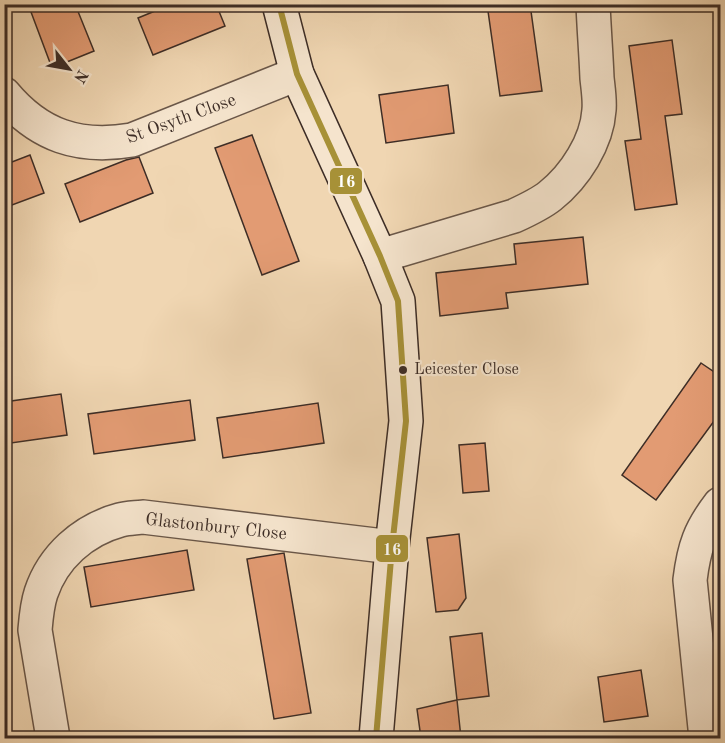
<svg xmlns="http://www.w3.org/2000/svg" width="725" height="743" viewBox="0 0 725 743" font-family="'Old Standard TT',serif">
	<style>
		.building { fill: #e29b73; stroke: #3d2d26; stroke-width: 1.5 }
		.lines { fill: none; stroke-linecap: round; stroke-linejoin: round }
		.street-casing { stroke: #6a5749; stroke-width: 36 }
		.secondary-casing { stroke: #3d2d26; stroke-width: 36 }
		.street { stroke: #f5e4cd; stroke-width: 33 }
		.secondary { stroke: #f5e4cd; stroke-width: 33 }
		.bus-1-casing { stroke: #f5e4cd; stroke-width: 10 }
		.bus-1 { stroke: #a79137; stroke-width: 6 }
		.bus-dot { fill: #3d2d26; stroke: #f5e4cd; stroke-width: 2 }
		.labels { text-anchor: middle; dominant-baseline: central; stroke-width: 4.5; stroke-linejoin: round; paint-order: stroke }
		.bus-label { font-size: 16px; fill: #3d2d26; stroke: #f5e4cd; text-anchor: start }
		.street-label { font-size: 18px; fill: #3d2d26; stroke: #f5e4cd }
		.line-badge { stroke: #f5e4cd; stroke-width: 2 }
		.badge-label { font-size: 16px; text-anchor: middle; font-weight: bold; fill: #fff }
	</style>
	<rect width="100%" height="100%" fill="#f0d6b2"/>
	<filter id="stains"><feTurbulence type="fractalNoise" baseFrequency=".00333" numOctaves="4"/><feColorMatrix values="0 0 0 0 .2 0 0 0 0 .09 0 0 0 0 .02 0 0 0 .5 -.17"/></filter>
	<radialGradient id="worn" r=".72"><stop offset=".6" stop-color="#630" stop-opacity="0"/><stop offset="1" stop-color="#630" stop-opacity=".3"/></radialGradient>
	<path class="building" d="M28,4H75L94,51L52,68Z
		M172,4H216L225,26L153,55L138,18Z
		M487,4H530L542,91L500,96Z
		M672,40L682,114L665,116L677,204L635,210L625,141L641,139L629,46Z
		M448,85L454,133L386,143L379,95Z
		M252,135L299,261L262,275L215,148Z
		M30,155L44,193L4,208V165Z
		M139,157L153,193L80,222L65,184L126,160Z
		M583,237L588,284L506,293L508,308L440,316L436,273L516,264L514,244Z
		M701,363L720,376V413L656,500L622,475Z
		M61,394L67,435L4,444V402Z
		M190,400L195,440L94,454L88,414Z
		M318,403L324,443L223,458L217,418Z
		M485,443L489,491L463,493L459,445Z
		M459,534L466,598L458,610L436,612L427,538Z
		M187,550L194,590L91,607L84,567Z
		M284,553L311,713L274,719L247,559Z
		M482,633L489,696L457,700L450,637Z
		M641,670L648,716L604,722L598,677Z
		M457,700L461,738H421L417,709Z"/>
	<g class="lines">
		<defs>
			<path id="street" d="M4,94C39,136 79,149 132,140L297,74
				M380,256L514,216C527,210 540,204 550,196C575,176 597,142 599,110C600,100 598,88 597,78C596,53 594,29 593,4
				M53,738L35,630C36,618 37,605 41,593C53,557 83,530 120,520C127,518 135,518 143,517L392,547
				M706,738L690,580C694,547 700,530 720,504"/>
			<path id="secondary" d="M279,4L297,74L380,256L398,301L406,421L392,547L376,738"/>
		</defs>
		<use href="#street" class="street-casing"/>
		<use href="#secondary" class="secondary-casing"/>
		<use href="#street" class="street"/>
		<use href="#secondary" class="secondary"/>
		<defs>
			<path id="bus-1" d="M279,4L297,74L380,256L398,301L406,421L392,547L376,738"/>
		</defs>
		<use href="#bus-1" class="bus-1-casing"/>
		<use href="#bus-1" class="bus-1"/>
	</g>
	<circle class="bus-dot" cx="403" cy="370" r="5"/>
	<g class="labels">
		<g class="bus-label">
			<text x="414" y="370">Leicester Close</text>
		</g>
		<g class="street-label">
			<text transform="translate(181 119) rotate(-20)">St Osyth Close</text>
			<text transform="translate(216 527) rotate(6)">Glastonbury Close</text>
		</g>
	</g>
	<g class="line-badge">
		<rect x="329" y="167" width="34" height="28" rx="6" fill="#a79137"/>
		<rect x="375" y="534" width="34" height="29" rx="6" fill="#a79137"/>
	</g>
	<g class="badge-label">
		<text x="346" y="187">16</text>
		<text x="392" y="555">16</text>
	</g>
	<rect width="725" height="743" fill="none" stroke="#f0d6b2" stroke-width="24"/>
	<rect x="6" y="6" width="713" height="731" fill="none" stroke="#3d2d26" stroke-width="3"/>
	<rect x="12" y="12" width="701" height="719" fill="none" stroke="#3d2d26" stroke-width="1.5"/>
	<g transform="translate(69 69) rotate(121)" stroke="#f5e4cd" stroke-width="4.5" paint-order="stroke">
	<path d="M0-4.5L10 22L0 15L-10 22Z" fill="#3d2d26"/>
	<text y="-9" font-size="16" font-weight="bold" text-anchor="middle" fill="#3d2d26">N</text>
	</g>
	<rect width="100%" height="100%" filter="url(#stains)"/>
	<rect width="100%" height="100%" fill="url(#worn)"/>
</svg>
